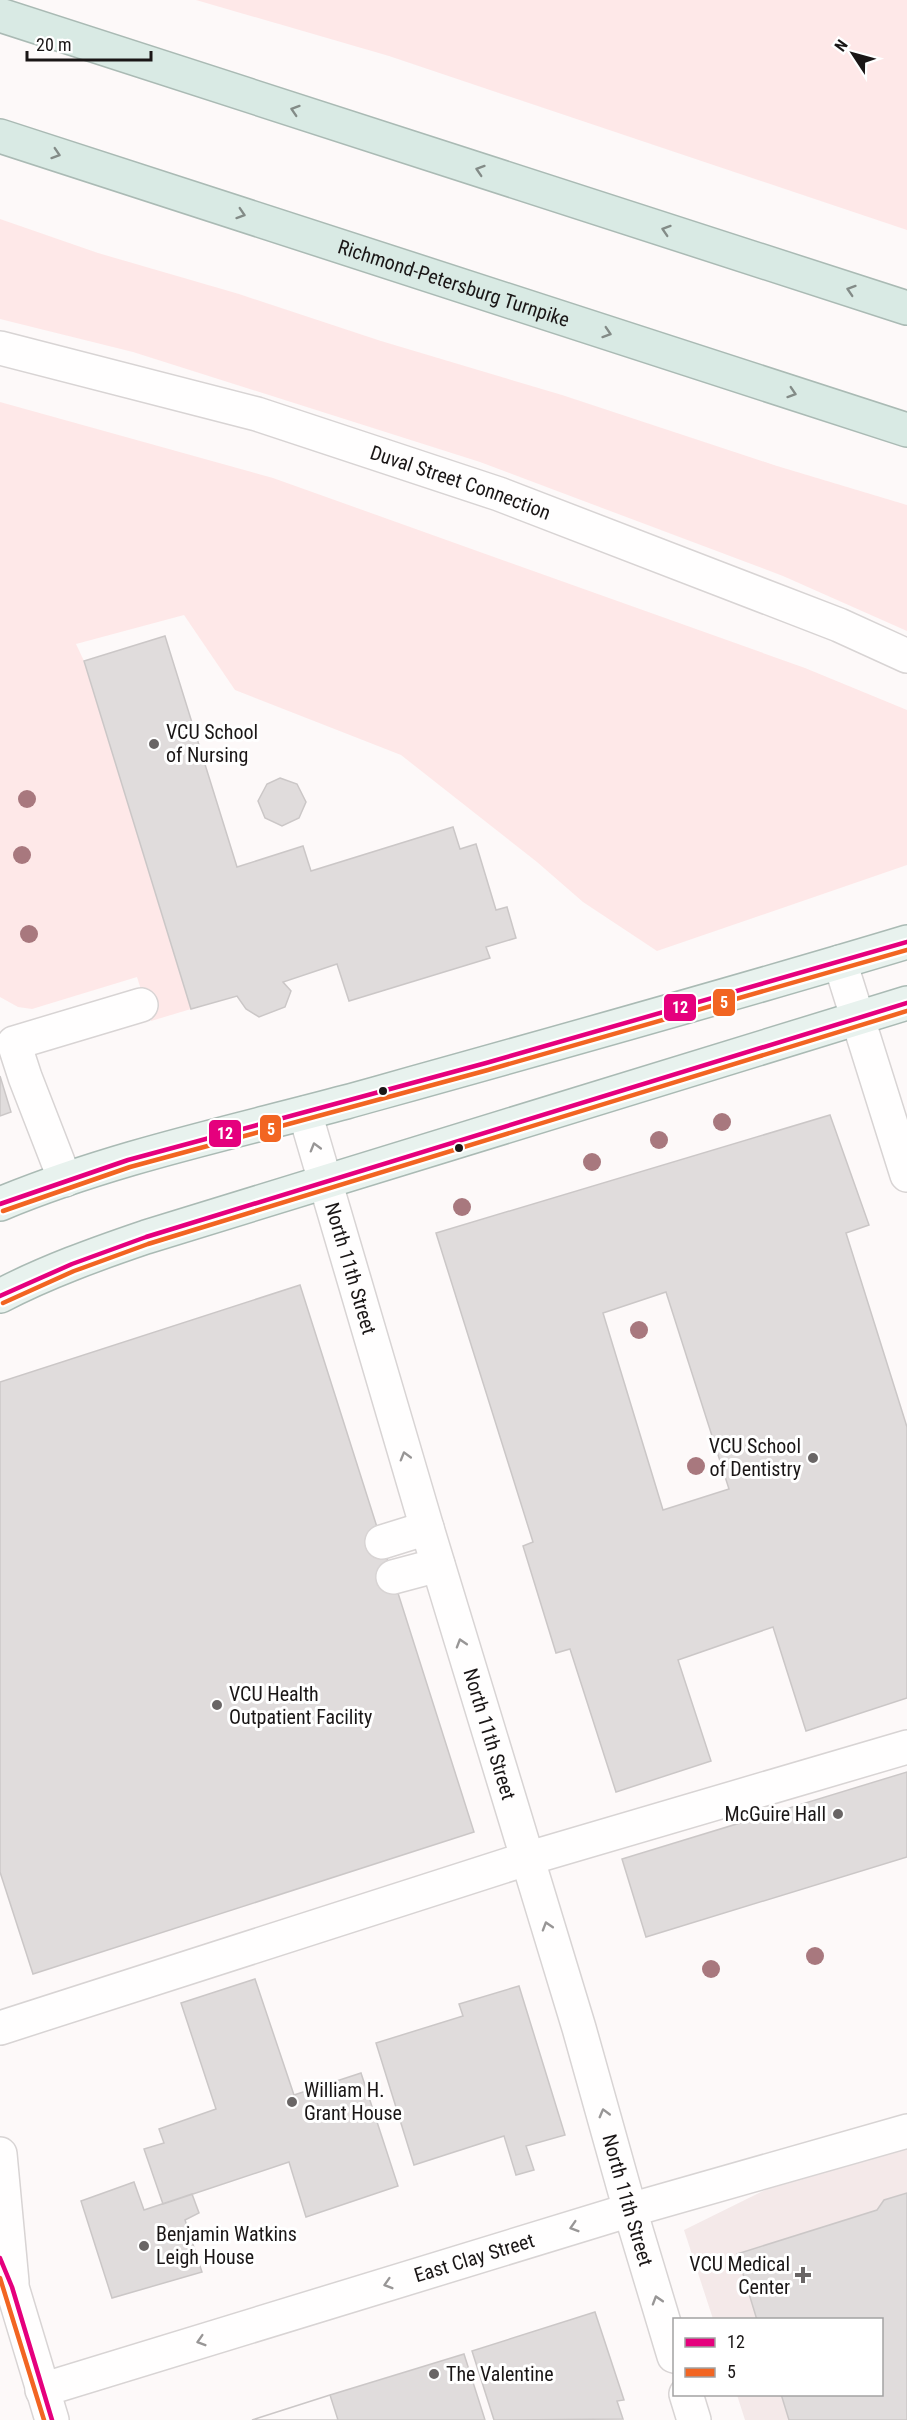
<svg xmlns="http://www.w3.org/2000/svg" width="907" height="2420" viewBox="0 0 907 2420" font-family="'Roboto Condensed',sans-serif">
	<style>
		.built { fill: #f4e9e9 }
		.green { fill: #fee8e8 }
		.building { fill: #e0dcdc; stroke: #cbc7c7; stroke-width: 1.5; fill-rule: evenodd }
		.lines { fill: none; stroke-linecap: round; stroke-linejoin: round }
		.minor-casing { stroke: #d8d4d4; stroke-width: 36 }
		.major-casing { stroke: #aabab4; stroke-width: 36 }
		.highway-casing { stroke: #aabab4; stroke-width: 36 }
		.minor { stroke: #fffefe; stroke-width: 33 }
		.major { stroke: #e8f2ee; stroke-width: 33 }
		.highway { stroke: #d9eae4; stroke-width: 33 }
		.bus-1-casing { stroke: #fff; stroke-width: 9 }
		.bus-2-casing { stroke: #fff; stroke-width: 9 }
		.bus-1 { stroke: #e5007d; stroke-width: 4.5 }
		.bus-2 { stroke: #f26522; stroke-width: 4.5 }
		.tree { fill: #a8787e }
		.oneway { stroke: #838b87 }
		.oneway2 { stroke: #989696 }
		.poi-dot { fill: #696565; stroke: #fff; stroke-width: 2 }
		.bus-dot { fill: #1a1616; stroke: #fff; stroke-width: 2 }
		.labels { text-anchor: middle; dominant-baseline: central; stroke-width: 6; stroke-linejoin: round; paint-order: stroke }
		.street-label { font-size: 20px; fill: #1a1616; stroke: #fff }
		.poi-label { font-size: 20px; fill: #1a1616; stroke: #fff; text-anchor: start }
		.line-badge { stroke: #fff; stroke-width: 2 }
		.badge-label { font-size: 16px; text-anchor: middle; font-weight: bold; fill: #fff }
	</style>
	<rect width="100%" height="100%" fill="#fdf9f9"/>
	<path class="built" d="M907,2120V2420H745L737,2395L882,2394V2320L713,2319L684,2230Z"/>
	<path class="green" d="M196,0H907V230L389,56Z
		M0,219L98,253L239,294L381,341L562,395L777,466L907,505V631L783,576L480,462L133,352L0,319Z
		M0,402L273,478L805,668L907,710V865L657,951L583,902L537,862L401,755L235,690L184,615L76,644L84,661L191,1009L151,1021L137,977L32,1009L18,1007L0,997Z"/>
	<path class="building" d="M165,636L237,867L303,846L311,871L453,827L460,849L476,844L496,910L507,907L516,938L486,947L490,958L349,1001L337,964L283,982L291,991L285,1007L259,1017L246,1009L237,996L191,1009L84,661Z
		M280,778L297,784L306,802L299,818L282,826L265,818L258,801L267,784Z
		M0,1076L11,1112L0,1116Z
		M830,1115L869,1225L846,1233L907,1427V1698L806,1731L773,1627L678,1660L711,1761L616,1792L570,1649L556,1653L523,1546L533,1542L436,1233ZM666,1292L729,1489L663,1510L603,1313Z
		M300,1285L474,1832L33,1974L0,1872V1382Z
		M907,1772V1857L646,1937L622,1859Z
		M255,1979L294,2095L361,2073L398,2186L306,2217L289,2162L163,2204L144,2149L164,2143L159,2129L216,2109L181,2003Z
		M519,1986L565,2135L526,2146L534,2170L516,2175L504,2136L414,2165L376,2043L463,2016L459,2004Z
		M134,2182L144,2210L192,2194L199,2213L185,2220L202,2272L112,2298L81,2201Z
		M907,2193V2420H789L781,2394H882V2320H757L737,2254L877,2210L884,2200Z
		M595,2312L624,2400L617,2401L623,2419L494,2420L472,2351Z
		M464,2354L485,2420H252L330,2395Z
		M330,2395L338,2420H252Z"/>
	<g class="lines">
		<defs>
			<g id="minor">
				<path id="s1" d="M0,348L257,414L499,494L839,625L907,656"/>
				<path d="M840,962L907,1175"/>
				<path id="s2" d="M305,1113L427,1528L579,2028L630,2210L674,2356"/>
				<path d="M65,1180L25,1077L14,1043L141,1005"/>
				<path d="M382,1542L427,1528"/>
				<path d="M393,1577L438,1565"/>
				<path d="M0,2028L526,1859L907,1747"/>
				<path d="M0,2154L12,2282"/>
				<path d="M0,2258L12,2287L52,2420"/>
				<path id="s3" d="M42,2390L630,2210L907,2131"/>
				<path d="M686,2394L694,2420"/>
			</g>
			<path id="major" d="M0,1204C111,1158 230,1133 346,1102C533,1050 721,998 907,942
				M0,1296C46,1272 96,1254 146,1237L907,1003"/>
			<g id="highway">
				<path d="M0,15L907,308"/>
				<path id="s4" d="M0,136L907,430"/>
			</g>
		</defs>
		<use href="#minor" class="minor-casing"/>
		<use href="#major" class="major-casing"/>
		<use href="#highway" class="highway-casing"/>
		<use href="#minor" class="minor"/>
		<use href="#major" class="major"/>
		<use href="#highway" class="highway"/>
		<defs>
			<path id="bus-1" d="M0,1204L128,1160L486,1063L907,942
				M0,1296L72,1264L146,1237L907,1003
				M0,2258L12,2287L52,2420"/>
			<path id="bus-2" d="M3,1211L130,1167L488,1070L907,950
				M3,1303L74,1271L148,1244L907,1011
				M0,2278L44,2420"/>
		</defs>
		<use href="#bus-1" class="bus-1-casing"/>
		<use href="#bus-2" class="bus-2-casing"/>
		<use href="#bus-1" class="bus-1"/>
		<use href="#bus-2" class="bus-2"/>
	</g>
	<g class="tree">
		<circle cx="27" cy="799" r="9"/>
		<circle cx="22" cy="855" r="9"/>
		<circle cx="29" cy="934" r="9"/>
		<circle cx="722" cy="1122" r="9"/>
		<circle cx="659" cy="1140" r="9"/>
		<circle cx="592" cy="1162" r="9"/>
		<circle cx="462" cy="1207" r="9"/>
		<circle cx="639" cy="1330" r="9"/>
		<circle cx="696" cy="1466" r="9"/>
		<circle cx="815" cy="1956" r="9"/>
		<circle cx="711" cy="1969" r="9"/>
	</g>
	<defs><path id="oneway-chevron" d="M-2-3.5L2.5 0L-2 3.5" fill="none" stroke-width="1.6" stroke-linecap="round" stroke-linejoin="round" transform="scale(1.5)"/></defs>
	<g class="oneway">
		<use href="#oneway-chevron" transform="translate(295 110) rotate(-162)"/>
		<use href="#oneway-chevron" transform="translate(56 154) rotate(18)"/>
		<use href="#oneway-chevron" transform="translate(480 170) rotate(-162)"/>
		<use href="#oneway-chevron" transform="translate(241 214) rotate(18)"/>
		<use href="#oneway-chevron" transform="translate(666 230) rotate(-162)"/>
		<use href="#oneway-chevron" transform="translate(851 290) rotate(-162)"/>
		<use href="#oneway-chevron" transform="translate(607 333) rotate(18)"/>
		<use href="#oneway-chevron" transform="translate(792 393) rotate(18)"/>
	</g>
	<g class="oneway2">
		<use href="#oneway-chevron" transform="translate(315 1147) rotate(-106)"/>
		<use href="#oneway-chevron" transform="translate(405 1456) rotate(-106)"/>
		<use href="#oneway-chevron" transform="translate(461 1643) rotate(-107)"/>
		<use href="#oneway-chevron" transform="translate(547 1926) rotate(-107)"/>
		<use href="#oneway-chevron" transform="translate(604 2113) rotate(-105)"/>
		<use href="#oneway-chevron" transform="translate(574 2227) rotate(163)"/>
		<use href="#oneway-chevron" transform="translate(388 2284) rotate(163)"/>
		<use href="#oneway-chevron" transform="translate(657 2300) rotate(-107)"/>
		<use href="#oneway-chevron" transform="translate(201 2341) rotate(163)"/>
	</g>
	<g class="poi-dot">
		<circle cx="154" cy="744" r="6"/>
		<circle cx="813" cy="1458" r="6"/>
		<circle cx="217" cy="1705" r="6"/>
		<circle cx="838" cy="1814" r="6"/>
		<circle cx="292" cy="2102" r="6"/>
		<circle cx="144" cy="2246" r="6"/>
		<path d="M800 2266h6v6h6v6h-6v6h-6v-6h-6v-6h6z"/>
		<circle cx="434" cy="2374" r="6"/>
	</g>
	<g class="bus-dot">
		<circle cx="383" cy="1091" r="5"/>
		<circle cx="459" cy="1148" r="5"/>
	</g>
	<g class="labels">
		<g class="street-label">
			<text stroke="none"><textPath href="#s4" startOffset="477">Richmond-Petersburg Turnpike</textPath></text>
			<text stroke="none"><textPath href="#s1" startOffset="480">Duval Street Connection</textPath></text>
			<text stroke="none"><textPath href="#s2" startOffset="162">North 11th Street</textPath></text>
			<text stroke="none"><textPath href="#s2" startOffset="648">North 11th Street</textPath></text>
			<text stroke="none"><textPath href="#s2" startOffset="1134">North 11th Street</textPath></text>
			<text stroke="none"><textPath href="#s3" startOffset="452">East Clay Street</textPath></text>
		</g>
		<g class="poi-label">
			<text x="166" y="732">VCU School<tspan x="166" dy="23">of Nursing</tspan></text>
			<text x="801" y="1446" text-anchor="end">VCU School<tspan x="801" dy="23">of Dentistry</tspan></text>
			<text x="229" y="1694">VCU Health<tspan x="229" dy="23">Outpatient Facility</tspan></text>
			<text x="826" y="1814" text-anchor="end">McGuire Hall</text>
			<text x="304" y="2090">William H.<tspan x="304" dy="23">Grant House</tspan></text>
			<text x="156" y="2234">Benjamin Watkins<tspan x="156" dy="23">Leigh House</tspan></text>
			<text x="790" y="2264" text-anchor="end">VCU Medical<tspan x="790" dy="23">Center</tspan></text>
			<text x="446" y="2374">The Valentine</text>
		</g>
	</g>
	<g class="line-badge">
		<rect x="712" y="988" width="24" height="29" rx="6" fill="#f26522"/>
		<rect x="663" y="993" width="34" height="29" rx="6" fill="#e5007d"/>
		<rect x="259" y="1114" width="23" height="29" rx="6" fill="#f26522"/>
		<rect x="208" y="1119" width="34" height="29" rx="6" fill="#e5007d"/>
	</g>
	<g class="badge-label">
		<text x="724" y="1008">5</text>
		<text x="680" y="1013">12</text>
		<text x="271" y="1135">5</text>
		<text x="225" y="1139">12</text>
	</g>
	<rect x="673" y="2318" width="210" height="78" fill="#ffffff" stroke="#a3a2a2" stroke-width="1.5"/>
	<rect x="685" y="2338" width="30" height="9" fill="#e5007d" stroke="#a3a2a2" stroke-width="1.5"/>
	<text x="727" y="2348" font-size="18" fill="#1a1616">12</text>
	<rect x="685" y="2368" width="30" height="9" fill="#f26522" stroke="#a3a2a2" stroke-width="1.5"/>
	<text x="727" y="2378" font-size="18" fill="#1a1616">5</text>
	<g transform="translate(853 54) rotate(306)" stroke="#ffffff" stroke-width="4.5" paint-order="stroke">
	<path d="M0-4.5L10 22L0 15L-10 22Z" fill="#1a1616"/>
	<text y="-9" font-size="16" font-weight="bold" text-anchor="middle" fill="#1a1616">N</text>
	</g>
	<path d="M27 51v9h124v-9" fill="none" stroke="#1a1616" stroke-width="3"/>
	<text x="36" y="51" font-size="18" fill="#1a1616" stroke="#ffffff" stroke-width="4.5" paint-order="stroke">20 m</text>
</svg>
